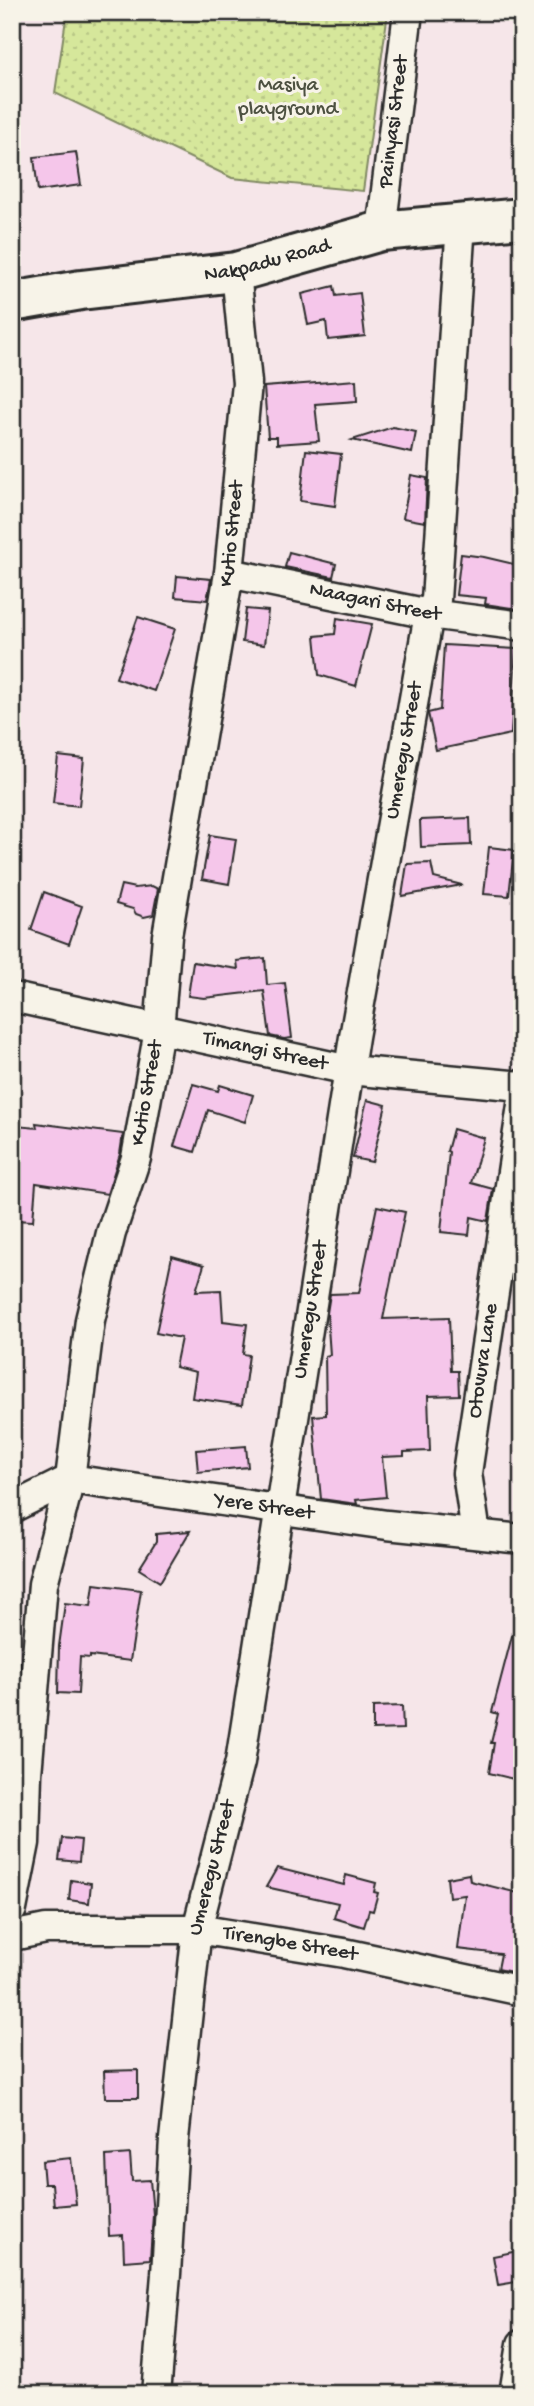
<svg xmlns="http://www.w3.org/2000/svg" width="534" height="2406" viewBox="0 0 534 2406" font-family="'Gochi Hand',sans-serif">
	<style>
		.park { fill: url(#park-dots); stroke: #808963; stroke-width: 2 }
		.building { fill: #f5c6ea; stroke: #2b2b2b; stroke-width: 2 }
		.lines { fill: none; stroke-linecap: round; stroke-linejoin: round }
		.street-casing { stroke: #2b2b2b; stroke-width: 33 }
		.secondary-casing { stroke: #2b2b2b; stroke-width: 44 }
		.street { stroke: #f7f3e8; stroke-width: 28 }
		.secondary { stroke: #f7f3e8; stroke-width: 38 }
		.labels { text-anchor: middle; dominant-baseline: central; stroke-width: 6; stroke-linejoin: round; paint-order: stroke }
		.park-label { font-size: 21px; fill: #4d5141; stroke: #f7f3e8 }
		.street-label { font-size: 21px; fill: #2b2b2b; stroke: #f7f3e8 }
	</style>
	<defs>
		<pattern id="park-dots" width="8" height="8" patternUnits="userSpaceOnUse" patternTransform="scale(1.75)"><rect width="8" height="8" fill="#d6e79b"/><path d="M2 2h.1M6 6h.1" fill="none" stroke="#b8c686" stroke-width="1.8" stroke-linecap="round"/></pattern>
	</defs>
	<rect width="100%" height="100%" fill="#f6e6e9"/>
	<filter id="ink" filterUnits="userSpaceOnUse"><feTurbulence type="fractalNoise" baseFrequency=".0143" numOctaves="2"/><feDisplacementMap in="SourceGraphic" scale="14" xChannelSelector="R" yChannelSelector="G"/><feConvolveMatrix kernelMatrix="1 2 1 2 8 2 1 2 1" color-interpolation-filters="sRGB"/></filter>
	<g filter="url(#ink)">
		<path class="park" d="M67,12H388L363,191L232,178L55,93Z"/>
		<path class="building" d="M76,152L81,185L38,191L34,157Z
			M334,286L336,296L360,293L365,336L328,340L326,321L308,325L302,294Z
			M356,380L357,401L315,404L319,441L277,444V437H268L264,387Z
			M393,427L416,432L412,453L352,440Z
			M306,450L341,454L335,506L300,501Z
			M411,475L427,478L425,522L403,518Z
			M289,552L336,564L333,577L285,567Z
			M461,554L484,557L522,566V591L518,609L485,604L486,598L456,595Z
			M177,576L211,579L207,600L175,597Z
			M246,609L268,611L264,645L242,642Z
			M138,617L175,629L154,691L116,678Z
			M337,618L372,624L356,686L319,675L315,636L335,634Z
			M444,645L516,649L511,734L436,750L428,713L440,710Z
			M58,756L84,759L79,806L53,803Z
			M470,818L471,845L421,847L420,820Z
			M210,835L236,839L229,884L202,879Z
			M489,847L514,850L509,896L484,894Z
			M431,863L434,878L462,885L402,896L407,864Z
			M121,885L135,888L152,886L158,889L153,915L144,917L136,914L133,909L116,904Z
			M44,892L82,906L69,944L31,930Z
			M265,958L267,985L285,983L292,1038L284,1039L270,1036L264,991L204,998L188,996L193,962L238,969L237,961Z
			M193,1084L218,1091L220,1085L253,1095L245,1122L208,1110L195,1152L174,1146Z
			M367,1100L386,1105L372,1162L353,1158Z
			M36,1123L123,1134L120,1154L107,1194L36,1183L33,1221L12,1220V1149L16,1126L37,1128Z
			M453,1129L484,1138L471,1183L493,1189L488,1221L471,1217L469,1235L441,1232L449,1152L447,1151Z
			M377,1206L405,1212L383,1319L449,1317L451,1371H458L459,1395L428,1396L430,1451L404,1452V1456L382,1457L386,1497L356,1500L357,1504L321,1499L313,1416L326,1415L325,1356L330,1355L327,1313L330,1294L359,1293Z
			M172,1256L204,1265L196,1291L221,1290L223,1321L247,1324L243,1354L249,1355L242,1405L192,1398L196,1372L175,1367L181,1338L156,1333Z
			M246,1446L248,1467L198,1472L196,1450Z
			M190,1531L160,1582L139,1569L156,1542V1534Z
			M94,1584L141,1590L130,1661L90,1656V1658L80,1657L78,1694L58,1693L59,1646L65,1603L91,1606Z
			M512,1636L522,1638L519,1685H522V1781L489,1773L494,1743H491L498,1714L492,1712Z
			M402,1706L403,1729L373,1730V1707Z
			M62,1838L81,1840L79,1862L59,1860Z
			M277,1868L344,1885L346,1875L376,1883L374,1892L378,1893L373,1911L369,1910L364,1927L334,1918L338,1903L266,1887Z
			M469,1874L470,1881L522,1894V1974L498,1969L501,1954L458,1949L465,1895L449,1897L447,1878Z
			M71,1880L91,1883L89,1903L69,1900Z
			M138,2070V2098H105L104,2071Z
			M130,2154L132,2181L150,2180L153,2215L150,2259L124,2261L123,2235L109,2236L106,2156Z
			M71,2158L76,2204L54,2206L52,2184H44L42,2161Z
			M518,2251L522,2281L498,2285L493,2256Z"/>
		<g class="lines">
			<defs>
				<g id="street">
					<path id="s1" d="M381,231L408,12"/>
					<path id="s2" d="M229,573L429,614L522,626"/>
					<path id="s3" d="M12,997L349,1070L522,1086"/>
					<path id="s4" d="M12,1508L70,1479L387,1525L522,1539"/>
					<path id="s5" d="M476,1534L467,1473L522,1105"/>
					<path id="s6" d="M12,1909L25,1843L27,1774L43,1584L70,1479L90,1320L111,1233L136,1158L159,1030L167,936L229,573L247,383L236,272"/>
					<path id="s7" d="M12,1936L46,1929H197L344,1953L522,1991"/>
					<path id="s8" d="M156,2394L166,2274L174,2139L197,1929L240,1762L354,1037L429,614L436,600L461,223"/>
					<path d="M514,2394L522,2344"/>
				</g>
				<g id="secondary">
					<path id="s9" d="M12,302L81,290L236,272L381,231L522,218"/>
				</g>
			</defs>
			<use href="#street" class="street-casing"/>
			<use href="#secondary" class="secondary-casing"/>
			<use href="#street" class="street"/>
			<use href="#secondary" class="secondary"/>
		</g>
	</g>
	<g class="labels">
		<g class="park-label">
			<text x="288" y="86">Masiya<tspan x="288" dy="24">playground</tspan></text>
		</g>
		<g class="street-label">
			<text stroke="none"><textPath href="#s1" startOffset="110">Painyasi Street</textPath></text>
			<text stroke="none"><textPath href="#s9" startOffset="259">Nakpadu Road</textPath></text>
			<text stroke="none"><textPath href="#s6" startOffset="1396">Kutio Street</textPath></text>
			<text stroke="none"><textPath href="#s2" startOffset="149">Naagari Street</textPath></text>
			<text stroke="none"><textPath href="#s8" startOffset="1664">Umeregu Street</textPath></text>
			<text stroke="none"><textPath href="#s3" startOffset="259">Timangi Street</textPath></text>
			<text stroke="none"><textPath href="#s6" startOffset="830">Kutio Street</textPath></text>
			<text stroke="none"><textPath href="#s8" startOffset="1097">Umeregu Street</textPath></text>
			<text stroke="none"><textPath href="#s5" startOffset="175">Otovura Lane</textPath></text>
			<text stroke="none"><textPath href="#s4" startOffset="261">Yere Street</textPath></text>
			<text stroke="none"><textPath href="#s8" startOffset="530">Umeregu Street</textPath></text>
			<text stroke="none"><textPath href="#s7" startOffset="280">Tirengbe Street</textPath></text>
		</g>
	</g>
	<rect width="534" height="2406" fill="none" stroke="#f7f3e8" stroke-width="42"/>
	<rect x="21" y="21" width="492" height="2364" fill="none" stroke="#2b2b2b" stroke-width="2.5" filter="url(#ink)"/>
</svg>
